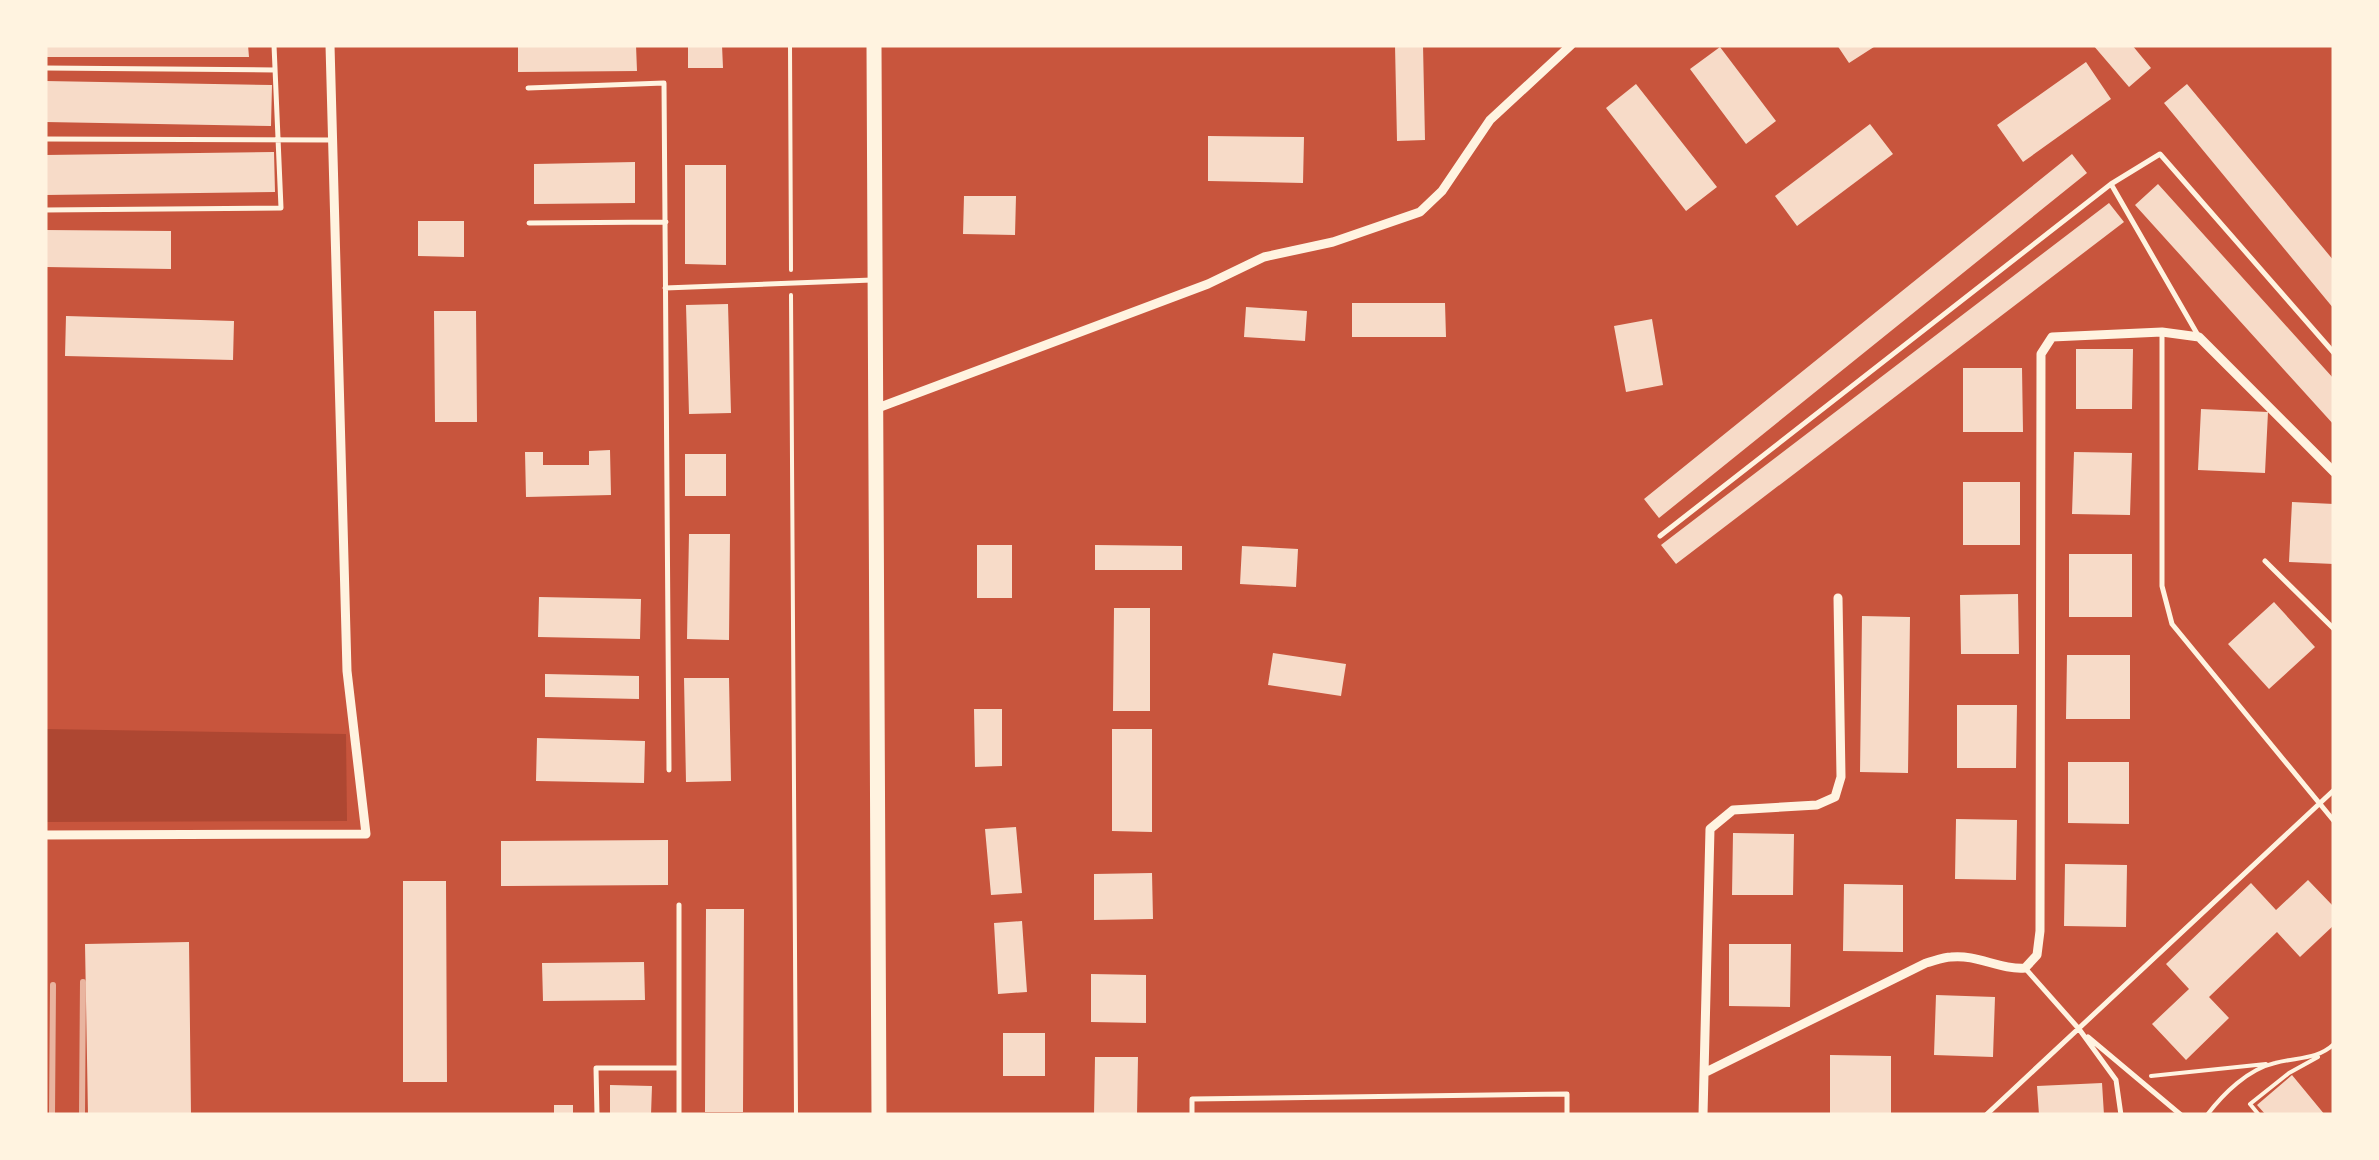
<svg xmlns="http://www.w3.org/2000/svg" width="2379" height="1160" viewBox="0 0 2379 1160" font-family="Helvetica,sans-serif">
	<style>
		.green { fill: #ae4732 }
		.building { fill: #f7dbc8 }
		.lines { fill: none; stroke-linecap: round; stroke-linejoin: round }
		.path { stroke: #fff3e0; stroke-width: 4 }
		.service { stroke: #fff3e0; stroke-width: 5 }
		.minor { stroke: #fff3e0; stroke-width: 9 }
		.primary { stroke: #fff3e0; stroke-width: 15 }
		.rail { stroke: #e9b49f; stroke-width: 6 }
	</style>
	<rect width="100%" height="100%" fill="#c8553d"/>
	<path class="green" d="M45,729L346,734L347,821L45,822Z"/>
	<path class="building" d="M45,45H248L249,57H45Z
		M518,45H636L637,71L518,72Z
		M688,45H722L723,68H688Z
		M1395,45H1423L1425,140L1397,141Z
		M1837,45H1877L1849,63Z
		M2093,45H2132L2151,68L2129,87Z
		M1720,47L1776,121L1746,144L1690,69Z
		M2086,62L2111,99L2023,162L1997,125Z
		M45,81L272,85L271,126L45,122Z
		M1636,84L1717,187L1686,211L1606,108Z
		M2187,84L2334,261V309L2164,103Z
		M1870,124L1893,154L1797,226L1775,196Z
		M1208,136L1304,137L1303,183L1208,181Z
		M274,152L275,192L45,195V155Z
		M2072,154L2087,173L1659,518L1644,499Z
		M635,162V203L534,204V164Z
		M685,165H726V265L685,264Z
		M2158,184L2334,379V425L2135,205Z
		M964,196H1016L1015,235L963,234Z
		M2109,203L2124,222L1676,564L1661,545Z
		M418,221H464V257L418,256Z
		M45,230L171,231V269L45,267Z
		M1352,303H1445L1446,337H1352Z
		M728,304L731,413L689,414L686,305Z
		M1246,307L1307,311L1305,341L1244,337Z
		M434,311H476L477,422H435Z
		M66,316L234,321L233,360L65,356Z
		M1652,319L1663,385L1626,392L1614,326Z
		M2076,349H2133L2132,409H2076Z
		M1963,368H2022L2023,432H1963Z
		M2201,409L2268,412L2265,473L2198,470Z
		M610,450L611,495L526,497L525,452H543V465H589V451Z
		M2074,452L2132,453L2130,515L2072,514Z
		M685,454H726V496H685Z
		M1963,482H2020V545H1963Z
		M2292,502L2334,504V564L2289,562Z
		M689,534H730L729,640L687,639Z
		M977,545H1012V598H977Z
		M1095,545L1182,546V570H1095Z
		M1242,546L1298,549L1296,587L1240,584Z
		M2069,554H2132V617H2069Z
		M2018,594L2019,654H1961L1960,595Z
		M539,597L641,599L640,639L538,637Z
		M2274,602L2315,647L2269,689L2228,644Z
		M1114,608H1150V711H1113Z
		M1862,616L1910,617L1908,773L1860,772Z
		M1273,653L1346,664L1341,696L1268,685Z
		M2067,655H2130V719H2066Z
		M545,674L639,676V699L545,697Z
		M684,678H729L731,781L686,782Z
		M1957,705H2017L2016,768H1957Z
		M974,709H1002V766L975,767Z
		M1112,729H1152V832L1112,831Z
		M537,738L645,741L644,783L536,781Z
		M2068,762H2129V824L2068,823Z
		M1956,819L2017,820L2016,880L1955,879Z
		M1016,827L1022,893L991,895L985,829Z
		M1733,833L1794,834L1793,895H1732Z
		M668,840V885L501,886V841Z
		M2065,864L2127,865L2126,927L2064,926Z
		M1152,873L1153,919L1094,920V874Z
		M2308,880L2334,907V925L2300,957L2277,932L2209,997L2229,1018L2186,1060L2152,1024L2189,989L2166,964L2251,883L2276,910Z
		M403,881H446L447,1082H403Z
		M1844,884L1903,885V952L1843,951Z
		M706,909H744L743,1112H705Z
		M1022,921L1027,992L998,994L994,923Z
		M189,942L191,1115H88L85,944Z
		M1729,944H1791L1790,1007L1729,1006Z
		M644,962L645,1000L543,1001L542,963Z
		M1091,974L1146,975V1023L1091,1022Z
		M1936,995L1995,997L1993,1057L1934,1055Z
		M1003,1033H1045V1076H1003Z
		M1830,1055L1891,1056V1115H1830Z
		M1095,1057H1138L1137,1115H1094Z
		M2292,1075L2325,1115H2266L2257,1105Z
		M2102,1083L2104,1115H2039L2037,1086Z
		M610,1085L652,1086L651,1115H610Z
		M554,1105H573V1115H554Z"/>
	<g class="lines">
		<path class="path" d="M790,45L791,270
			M791,295L796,1115
			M2151,1076L2266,1064
			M2207,1115C2223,1094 2248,1069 2275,1063C2297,1057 2317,1060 2334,1044
			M2259,1115L2250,1104L2289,1073L2318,1057"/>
		<path class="service" d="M45,68L275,70
			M528,88L664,83L669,770
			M45,139L332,140
			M2111,184L2199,337
			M45,210L281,208L274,45
			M529,223L666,222
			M665,288L872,280
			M2162,332V586L2172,624L2334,821
			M1660,536L2111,184L2160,154L2334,353
			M2265,561L2334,629
			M2025,968L2079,1029L2116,1080L2121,1115
			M2088,1037L2181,1115
			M597,1115L596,1068H678
			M679,1115V905
			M1192,1115V1099L1567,1094V1115
			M1986,1115L2334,790"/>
		<path class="minor" d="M875,409L1208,284L1264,257L1333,242L1420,212L1442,191L1490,120L1571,45
			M45,835L366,834L347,671L330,45
			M1704,1073L1926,963C1934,961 1943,957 1951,957C1977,954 2000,970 2025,968L2037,955L2040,931L2041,354L2052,337L2162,332L2199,337L2334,472
			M1703,1115L1710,829L1733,810L1817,805L1835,797L1841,777L1838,598"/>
		<path class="primary" d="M874,45L879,1115"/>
		<path class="rail" d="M52,1115L53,985
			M82,1115L83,982"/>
	</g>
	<rect width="2379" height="1160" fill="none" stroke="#fff3e0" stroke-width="95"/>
</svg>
